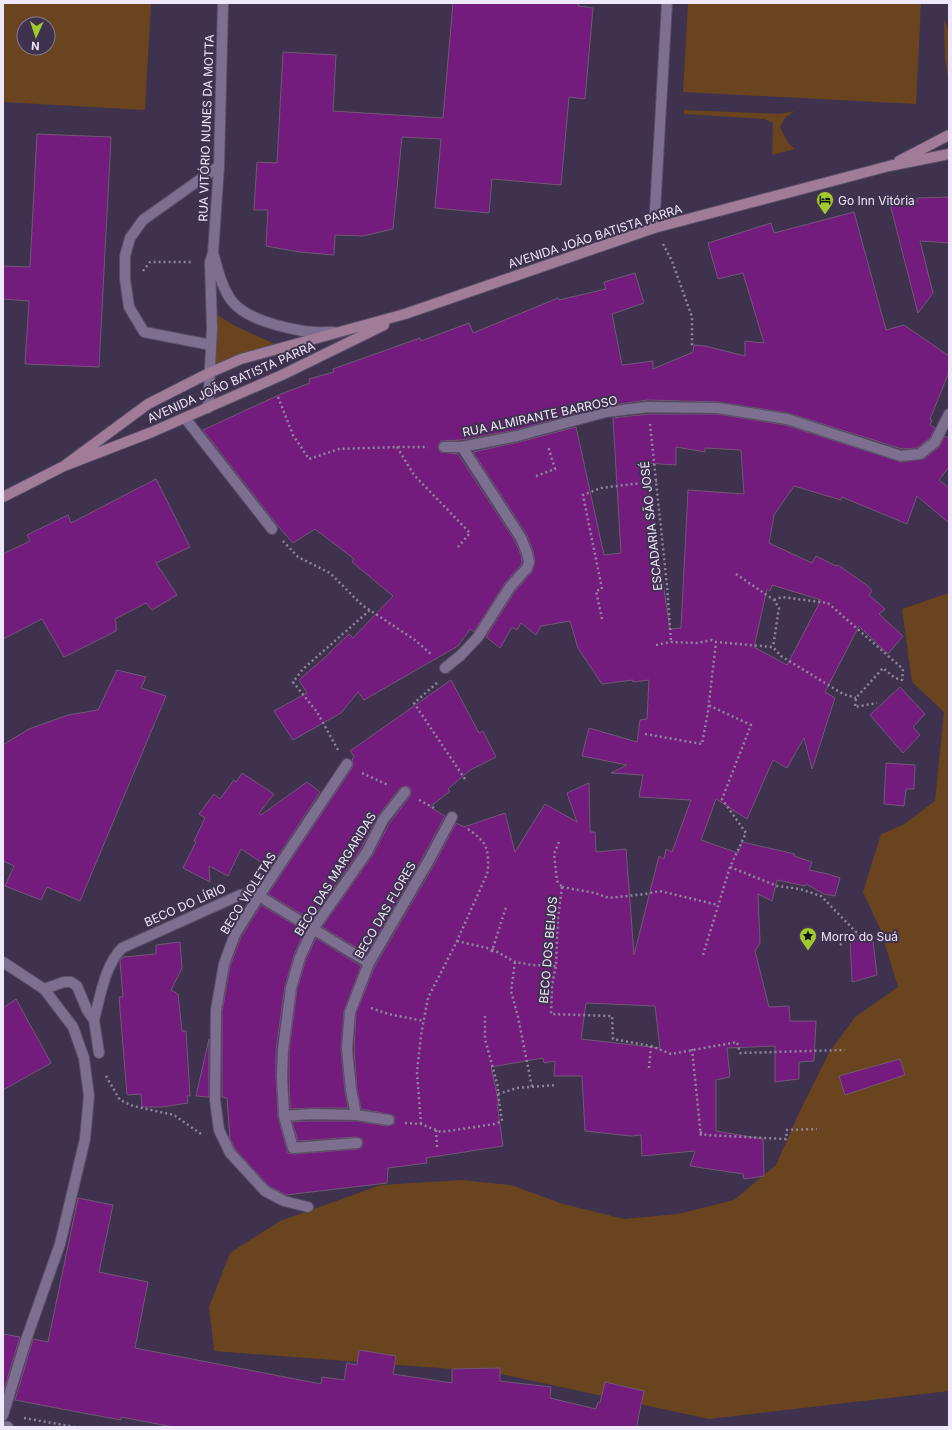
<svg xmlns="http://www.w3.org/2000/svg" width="952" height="1430" viewBox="0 0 952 1430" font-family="Inter,sans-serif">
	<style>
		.green { fill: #69441e; fill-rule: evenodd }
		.building { fill: #741c7e; stroke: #705873; fill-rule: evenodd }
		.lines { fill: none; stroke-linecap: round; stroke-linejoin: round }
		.lane-casing { stroke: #5a4f67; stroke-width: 12 }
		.street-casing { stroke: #5a4f67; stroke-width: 12 }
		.secondary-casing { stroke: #5a4f67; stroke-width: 12 }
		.path { stroke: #8f859d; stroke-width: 2.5; stroke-dasharray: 2 3; stroke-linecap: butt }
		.lane { stroke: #7c6f8f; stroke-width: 10 }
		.street { stroke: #7c6f8f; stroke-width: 10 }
		.secondary { stroke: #a07c99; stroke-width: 10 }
		.labels { text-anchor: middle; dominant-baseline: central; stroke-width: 4; stroke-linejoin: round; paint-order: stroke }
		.street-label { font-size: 12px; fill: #efe7fa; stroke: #3e324f }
		.poi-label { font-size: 12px; fill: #efe7fa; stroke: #3e324f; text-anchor: start }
	</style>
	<rect width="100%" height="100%" fill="#3e324f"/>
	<path class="green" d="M3,3H151L145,110L3,102ZM24,24H48V48H24Z
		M688,3H921L916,104L683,92Z
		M944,19L949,32V81L945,60Z
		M684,110L779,114L794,111L785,118L780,127L788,143L795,149L772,155L773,123L765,119L684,114Z
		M216,314L235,326L275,344L216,366Z
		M949,593V1391L709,1419L492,1372L214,1351L209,1307L230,1253L280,1221L381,1185L462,1180L511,1185L563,1204L624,1219L678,1214L734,1200L776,1165L799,1113L829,1053L855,1017L898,987L881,931L863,892L881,834L903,825L935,801L944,712L912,682L902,609Z"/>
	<path class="building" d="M453,3H578V6L593,8L585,99L569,97L561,185L492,179L489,213L435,208L441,139L402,137L393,229L363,236L335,235L334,255L299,252L266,246L268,210H254L257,162L277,163L283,52L336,55L333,111L443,118Z
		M37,134L111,137L99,367L25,364L29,301L3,299V266L30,267Z
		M949,197V243L920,241L933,293L918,313L890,204L917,202V198Z
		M854,212L886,330L904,325L949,356V372L930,419L932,420L930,425L935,428L930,438L917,448L902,449L788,413L718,402L648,400L613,405V400L572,406L574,414L516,430L461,440L441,441L438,447L440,452L458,454L515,541L521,555L522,562L521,565L505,583L474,632L470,629L458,646L364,700L358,692L341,713L293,740L274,711L307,693L299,680L330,653V652L349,634L353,638L393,596L352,562L354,559L315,529L293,543L278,526L203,430L281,394L310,383L309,379L334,372L333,369L420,338L421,341L469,323L473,333L558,298L559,300L606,289L604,282L635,273L644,303L612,314L622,365L653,361V369L693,352L694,345L705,346L745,356V341L764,343L743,273L718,279L708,243L771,223L774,233Z
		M648,414H717L785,425L901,462L924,459L939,447L945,436L949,439V467L939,480L949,488V523L917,496L907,524L842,497L841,500L794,486L774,515L769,543L812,563L816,556L836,566L838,565L868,586L872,591L869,595L885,609L879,614L903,636L888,654L859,626L825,692L835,698L812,769L804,738L787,768L773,760L747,819L716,799L701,840L738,853L742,842L795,854L794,856L812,862L809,870L828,874L840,878L835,896L824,894L806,884L805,886L777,880L772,901L758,894L760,943L755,951L769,1007L789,1006L790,1021H816L814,1061L799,1062V1079L775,1082V1046L727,1048L730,1077L716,1080V1131L763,1139L764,1176L744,1179L743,1174L690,1166L695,1151L642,1156L641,1135L631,1136L585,1131L582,1076H554L555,1061L544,1063L543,1058L491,1067L499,1103L497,1104L503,1146L426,1158L427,1163L388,1168L387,1183L286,1195L269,1186L235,1149L230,1139L227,1098L222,1097V1012L230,966L241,937L261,905L305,931L294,955L285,986L276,1050V1076L278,1117L287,1150L288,1153L293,1154L358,1149L361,1148L363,1143L362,1139L356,1137L298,1141L292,1122L311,1121H355L388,1126L394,1124L395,1118L393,1115L361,1109L357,1089L354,1049L356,1013L375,966L435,863L456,823L464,827L505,813L515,852L545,804L577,822L567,793L589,783L590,832H595L596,852L626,849L634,955L659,856L664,859L666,849L672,852L691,800L639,797L643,775L611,773L627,765L582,756L589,728L637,742L640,720L647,719L649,680L633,682V680L602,684L578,648L570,621L541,626L536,635L521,623L517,630L512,627L500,648L486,637L515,591L532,572L535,561L533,551L527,535L473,452L519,442L576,427L604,555L621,553L613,418ZM676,447L705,452V448L741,450L744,494L688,490L681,628L670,629L645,463L676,465ZM772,585L821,600L787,665L754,647L767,589L770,591ZM586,1003L655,1006L660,1048L581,1039Z
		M156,479L190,547L156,563L177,595L152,610L146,603L115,619L116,623V631L64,657L42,619L3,639V554L30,541L27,535L68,515L71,523Z
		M117,670L146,677L141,688L166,696L80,901L47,887L41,900L5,886L14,866L3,861V745L29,729L68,715L98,710Z
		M451,680L479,733L483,731L496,757L470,770L448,789L450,791L430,807L445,816L423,857L367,954L322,927L372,856L389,824L410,796L411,790L409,787L406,786L400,788L378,816L361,849L311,920L268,894L352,768L353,764L352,760L354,756L350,751Z
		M900,687L925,714L913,727L920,735L903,753L870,715Z
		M886,763L915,765L914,789H906L904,806L884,804Z
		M242,773L274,794L259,813L261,815L307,782L320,792L270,868L241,849L228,876L209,866L210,882L183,868L196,842L194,841L205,818L199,814L214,794L220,799L234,780L236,782Z
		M862,933H872L877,975L852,982L850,938Z
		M316,938L361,966L344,1011L341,1050L345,1091L348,1108H311L290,1109L289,1076V1051L297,989L306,959Z
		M180,942L182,968L171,990L178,994L182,1031H186L190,1096H187L188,1103L162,1107H142L141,1094L127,1095L119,997H123L120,961L123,957L156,954V945Z
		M16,999L51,1063L3,1090V1008Z
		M209,1039V1097L196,1096Z
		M900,1059L905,1075L845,1095L839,1076Z
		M78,1198L113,1205L99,1272L148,1282L135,1348L321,1384L322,1377L344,1380L347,1363L357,1365L359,1350L396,1356L393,1374L452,1383V1369L500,1368V1381L551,1387L550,1398L596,1409L598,1402L600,1403L605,1382L644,1391L638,1419L637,1427H173L121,1417V1420L72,1411L15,1400L33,1339L48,1342Z
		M3,1334L20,1337L3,1393Z"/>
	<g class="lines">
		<defs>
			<path id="lane" d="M211,345L144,332L129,307L125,279V256L130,238L143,220L219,166
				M185,418L272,529
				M445,668L461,655L478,637L510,587L527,568L529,562L527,553L521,538L462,447
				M44,989L64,982H71L77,986L87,1010L94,1020L99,1053
				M94,1020C100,997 105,965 122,948L240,895L249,894L259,896L369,963
				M356,1115L351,1090L347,1049L350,1012L369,963L429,860L452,817
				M284,1116L311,1114L356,1115L389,1120
				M357,1143L293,1148L284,1116L282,1076L283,1050L291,988L300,957L313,929L367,852L383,820L405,792
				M308,1207L284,1201L265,1191L230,1153L219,1130L215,1100L216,1010L224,964L235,934L259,896L347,764"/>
			<path id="street" d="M654,228L667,3
				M214,256C218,271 222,287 231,300C245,319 280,327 303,331C313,333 324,332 334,332
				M208,408L212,328L210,262L213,253L219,166L223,3
				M444,447H462L517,436L606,412L648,407L718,408L787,419L901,456L920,454L935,442L949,414
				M3,962L44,989L73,1027L84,1058L89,1096L85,1139L60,1244L26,1340L3,1415
				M3,1426L8,1427"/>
			<path id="secondary" d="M899,161L949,135
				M64,466L148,404L209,373L241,359L405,314L654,228L889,166L949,154
				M3,497L64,466L152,432L282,375L384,325"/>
		</defs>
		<use href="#lane" class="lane-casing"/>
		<use href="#street" class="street-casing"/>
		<use href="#secondary" class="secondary-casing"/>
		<path class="path" d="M663,244L672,261L692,317V346
			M143,271L150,262H192
			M278,397L293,435L309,459L339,449L397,447H428
			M650,424L667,586L671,642
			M397,447L414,475L470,533L458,547
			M536,476L555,469L548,446
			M283,541L298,557L330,573L362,605L415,640L432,655
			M736,574L774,600L779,608L773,647
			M774,600L782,597L828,603L903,669L902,680L895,678L883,668L856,698L855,707L877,703
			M602,619L596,591L602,589L583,495L601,488L657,481
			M656,645L671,642L697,643L711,640L716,642L773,647L781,656L843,694L856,698
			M437,683L414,703L465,779
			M645,734L702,744L708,711L716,642
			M338,750L317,712L293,682L303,669L370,610
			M362,773L388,785
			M419,800L436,809
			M559,842L554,854L557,881L562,887
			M730,867L777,886L800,889L821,896L856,932L840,945
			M562,887L558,918L556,966L552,985L551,1014L612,1016L613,1039L651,1046L671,1054L737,1042L740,1053L845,1050
			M562,887L595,893L609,898L645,894L660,891L718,905
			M457,941L487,948L492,951L506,907
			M492,949L515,962L532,965L556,966
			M703,955L730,867L746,833L722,799L751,725L708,705
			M515,962L511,991L518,1017L532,1087
			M371,1008L388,1014L424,1021
			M692,1049L701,1137
			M649,1068L651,1046
			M106,1076L120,1100L133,1106L174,1115L201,1134
			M498,1094L517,1088L557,1085
			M405,1123L421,1124L441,1132L495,1124L502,1121L498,1094V1087L485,1039V1016
			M421,1124L417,1072L421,1035L428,998L457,941L487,874C489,864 489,847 481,840C477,835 471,831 466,828
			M436,1130L437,1147
			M700,1132L706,1135L786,1139L787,1130L817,1129
			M24,1418L75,1427"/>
		<use href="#lane" class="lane"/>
		<use href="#street" class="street"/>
		<use href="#secondary" class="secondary"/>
	</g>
	<defs>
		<symbol id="hotel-pin" viewBox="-11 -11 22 30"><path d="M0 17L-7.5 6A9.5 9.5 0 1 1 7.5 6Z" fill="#a0c92b" stroke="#3e324f"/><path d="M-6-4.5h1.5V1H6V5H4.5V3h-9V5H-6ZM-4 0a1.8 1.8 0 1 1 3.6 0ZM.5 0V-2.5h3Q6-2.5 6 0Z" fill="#111"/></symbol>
		<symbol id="sight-pin" viewBox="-11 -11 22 30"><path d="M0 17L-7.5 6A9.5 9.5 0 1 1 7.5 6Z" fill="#a0c92b" stroke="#3e324f"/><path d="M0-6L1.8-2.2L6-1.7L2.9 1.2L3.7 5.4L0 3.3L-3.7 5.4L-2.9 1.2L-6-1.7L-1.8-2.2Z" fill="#111"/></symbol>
	</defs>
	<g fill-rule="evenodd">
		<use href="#hotel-pin" x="815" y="190" width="20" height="27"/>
		<use href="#sight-pin" x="798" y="926" width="20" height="27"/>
	</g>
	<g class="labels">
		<g class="street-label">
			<text transform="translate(206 128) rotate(-88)">RUA VITÓRIO NUNES DA MOTTA</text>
			<text transform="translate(595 236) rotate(-18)">AVENIDA JOÃO BATISTA PARRA</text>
			<text transform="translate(231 382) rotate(-24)">AVENIDA JOÃO BATISTA PARRA</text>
			<text transform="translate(540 416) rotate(-12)">RUA ALMIRANTE BARROSO</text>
			<text transform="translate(651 526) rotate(-96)">ESCADARIA SÃO JOSÉ</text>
			<text transform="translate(335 874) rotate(-58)">BECO DAS MARGARIDAS</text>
			<text transform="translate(248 893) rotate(-58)">BECO VIOLETAS</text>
			<text transform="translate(185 905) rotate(-24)">BECO DO LÍRIO</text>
			<text transform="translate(385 910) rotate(-60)">BECO DAS FLORES</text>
			<text transform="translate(548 950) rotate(-85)">BECO DOS BEIJOS</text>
		</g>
		<g class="poi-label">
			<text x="838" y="200">Go Inn Vitória</text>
			<text x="821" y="936">Morro do Suá</text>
		</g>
	</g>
	<rect width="952" height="1430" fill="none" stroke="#efe7fa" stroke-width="8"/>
	<g transform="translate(36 36) rotate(183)"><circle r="19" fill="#3e324f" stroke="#857a93"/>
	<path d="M0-3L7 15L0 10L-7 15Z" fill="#a0c92b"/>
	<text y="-6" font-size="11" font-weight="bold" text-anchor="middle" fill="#efe7fa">N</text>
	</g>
</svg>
